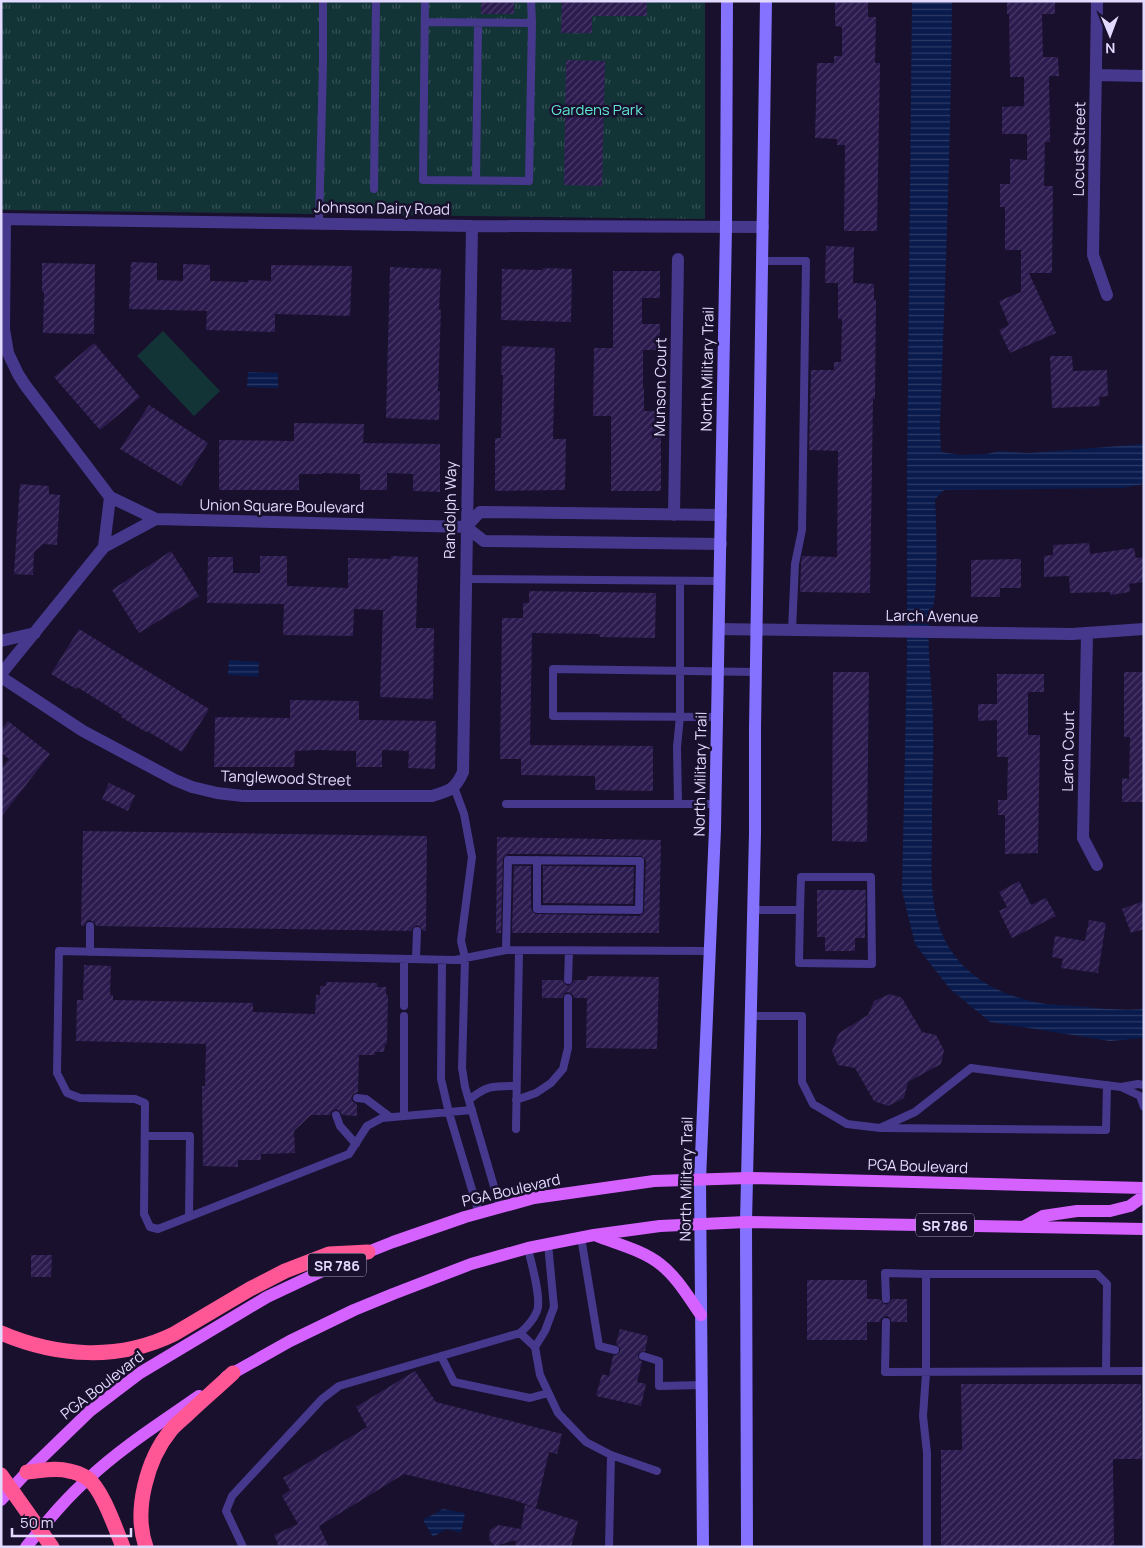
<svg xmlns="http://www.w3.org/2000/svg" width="1145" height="1548" viewBox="0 0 1145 1548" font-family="Manrope,sans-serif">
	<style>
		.grass { fill: #133437 }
		.park { fill: url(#park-tufts) }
		.water { fill: url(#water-rules) }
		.building { fill: url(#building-hatch) }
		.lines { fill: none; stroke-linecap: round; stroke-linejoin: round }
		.service { stroke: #46398d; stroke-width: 8 }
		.minor { stroke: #46398d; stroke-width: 12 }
		.secondary { stroke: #8572ff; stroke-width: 12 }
		.primary { stroke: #d562ff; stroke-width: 12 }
		.motorway { stroke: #ff5695; stroke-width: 15 }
		.motorway-bridge { stroke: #ff5695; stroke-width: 15 }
		.labels { text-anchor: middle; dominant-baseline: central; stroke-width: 5; stroke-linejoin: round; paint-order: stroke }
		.shield { fill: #18102c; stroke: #a69ec0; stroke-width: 1 }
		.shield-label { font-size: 14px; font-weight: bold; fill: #e3dbff }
		.park-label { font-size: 15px; fill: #60e6d3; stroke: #18102c }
		.street-label { font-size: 15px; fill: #e3dbff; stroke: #18102c }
	</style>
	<defs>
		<pattern id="park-tufts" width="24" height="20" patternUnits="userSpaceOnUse" patternTransform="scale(1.25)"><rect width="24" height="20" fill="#133437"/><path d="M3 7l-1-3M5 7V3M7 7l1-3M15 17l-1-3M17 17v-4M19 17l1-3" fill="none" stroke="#355155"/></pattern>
		<pattern id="water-rules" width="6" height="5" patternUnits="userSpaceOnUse" patternTransform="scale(1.25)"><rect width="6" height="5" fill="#091a4d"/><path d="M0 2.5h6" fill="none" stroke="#2d3b68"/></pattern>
		<pattern id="building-hatch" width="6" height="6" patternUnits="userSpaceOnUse" patternTransform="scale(1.25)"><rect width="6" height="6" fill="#2b1b4e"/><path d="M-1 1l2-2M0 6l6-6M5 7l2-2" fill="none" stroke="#4a3c69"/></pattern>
	</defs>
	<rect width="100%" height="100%" fill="#18102c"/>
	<path class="grass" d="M163,331L220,391L194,416L137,356Z"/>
	<path class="park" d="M1,1H705V219L1,210Z"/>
	<path class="water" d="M912,1H952C951,143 945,284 940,425L941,452L961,455L987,454L999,451L1028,453L1144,444V484L1122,488L944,490L935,499C937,531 937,565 935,597C934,606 930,614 929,623C927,657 933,691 933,725C934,755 932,786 932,816C933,860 925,910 950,949C969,979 1001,994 1034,1002C1048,1005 1062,1005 1076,1006C1099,1008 1121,1011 1144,1009V1038L1110,1041L990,1022L950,989L915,944L902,891L907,656V475Z
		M248,372L278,373V388L247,387Z
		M229,660L259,662L258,677L228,675Z
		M443,1509L465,1513L461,1533L446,1529L433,1537L423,1520Z"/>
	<path class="building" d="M481,1H514V14H481Z
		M562,1H647V16H592V33H561Z
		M835,1H868V17H876L875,63H880L877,231H844L845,145H837V139L815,138L817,63H834V56H842V27L835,26Z
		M1007,1H1055V14H1042L1043,57H1058L1059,76H1049L1050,142H1045L1044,186H1053L1052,273H1029L1056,333L1010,353L999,330L1009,325L999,301L1021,292V250H1005V207H1000V184H1010V159L1027,160V134H1002V107L1024,106V77H1010L1009,14H1007Z
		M566,60L605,61L602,186L564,185Z
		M826,246L854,247L853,283L874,284V300H876L875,399H873L870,593L800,592L801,565L802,556L837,557L838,451L809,450L811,370H834V362H841L842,319H838V283H825Z
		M131,262L157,263V280L183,281V264L210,265V281L248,282V280L271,281V265L352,266L350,316L275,314V332L206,330L207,311L129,309Z
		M42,263L95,264L94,334L43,333L44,292H42Z
		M390,267L441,269L439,310H441L438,391H440L439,420L386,418Z
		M543,268L572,269L571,322L501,320L502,269L543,270Z
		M613,271H660V298H642V324H660V350H643V388H644V411H661V491H611V416H593L594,348H613Z
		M94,343L140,397L100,430L54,377Z
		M502,346L555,348L553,439H566L565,490L495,491V438H501L503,375H501Z
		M1050,356H1072L1073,371L1107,370L1108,396L1099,397L1100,406L1052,408Z
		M149,405L208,443L181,486L120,449Z
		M294,423L364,424L363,443L440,444V492L413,491V474L387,473V490H360V474L322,473V474H299V490H219V440L294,441Z
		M20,484L49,486V494L60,495L57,545L43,544L34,552L33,575L14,574Z
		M1089,543L1090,554L1134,548L1136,558L1144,557V582L1129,584L1130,592L1110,595V592L1070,593L1069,576L1044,577V556L1053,555V545Z
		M171,551L199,596L139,633L112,590Z
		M260,556H287V586L348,588V558L391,559V556L418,557L416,628H434L433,699L380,697L383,610L354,609L353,636L283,635L284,604L207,603L208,557H233V573H260Z
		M1021,559V588H1000V597H971V560Z
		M529,591L656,593L655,638L600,637L599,634L532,633L530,745L653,746V791L595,790V776L521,775V759H500L502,618H523V603H529Z
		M79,629L209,709L182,752L147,731L146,732L121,717L122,715L77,687L76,689L51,674Z
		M833,672H869L867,842L832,841Z
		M1124,672H1144V802H1122V778L1129,779L1130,737H1124Z
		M997,674H1044V692H1028V735H1040L1038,853L1005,854V815H998V800H1007L1008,757H997V720L978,721V704H997Z
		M290,700L359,701V720L436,721L435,769L408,768L409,751L382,750V767H356V751L317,750L295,751L294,767H214L215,717L290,718Z
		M8,721L50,754L1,817V769L9,759L1,753V730Z
		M109,783L135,795L128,811L102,799Z
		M83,831L427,836L426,931H423L420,927L417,925L413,928L411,931L96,926L95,923L90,920L87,921L84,926H81Z
		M497,837L661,840L659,933H512L514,866H531V909L535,914L639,916L644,912L646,861L642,856L537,854H508L503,858L501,933H496Z
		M543,866L634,867L633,904L543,903Z
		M1019,881L1031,905L1046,898L1056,916L1012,938L999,911L1007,907L999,892Z
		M817,890H866L865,938H855V951H825V937H817Z
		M1144,901V929L1131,933L1122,909Z
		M1089,920L1106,923L1098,973L1061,968L1063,959L1052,957L1055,936L1085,941Z
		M84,965L111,966L110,995H113V1000L253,1003V1012L315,1014L316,995H320V986H326V982L377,983V987H386V995H388L387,1044H385L384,1052H375V1055H359L358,1092L353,1094L351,1098L353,1102L357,1104V1116L342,1115L340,1111L336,1109L332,1111L330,1115H311L294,1131L295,1153L261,1154V1160H238V1167L203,1166L202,1086H205L206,1044L76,1041L77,1000H83Z
		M587,976L659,977L657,1049L586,1048L587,998H574L573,995L568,992L565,993L562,998H542V980H562L565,984L568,986L572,983L574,980H587Z
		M890,994L902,998L922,1032L936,1035L944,1050L941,1064L908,1082L904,1098L888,1106L874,1101L855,1068L838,1065L832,1051L839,1033L868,1015L874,1001Z
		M31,1255H52L51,1277H31Z
		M807,1280H867V1299H880L882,1302L886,1305L889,1303L892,1299H907V1322H892L889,1317L886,1316L881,1319L880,1322H867V1340H807Z
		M620,1329L648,1336L645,1351L640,1352L638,1355L639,1359L642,1362L637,1382L646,1384L641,1406L596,1396L602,1374L609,1376L613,1355H617L620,1352V1348L616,1344Z
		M415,1371L436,1402L562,1434L557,1454L549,1452L536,1508L514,1500L404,1474L319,1526L329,1547H279L274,1535L298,1524L282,1496L290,1490L283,1478L367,1427L356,1407Z
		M961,1384H1141L1142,1459H1113L1114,1547H941V1450H962Z
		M525,1505L578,1521L571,1547H515L516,1540L495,1546L489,1540L490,1530L498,1525L521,1529Z"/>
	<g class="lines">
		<path class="service" d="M531,1L532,23
			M425,22L532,23L529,181L423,180L425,1
			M476,180L478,23
			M374,189L376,1
			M319,223L323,63V1
			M762,261H806L802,530L795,564L792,630
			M465,579L720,581
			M717,717L553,716V669L756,672
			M454,787L464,814L472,857L461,941L465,958L462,1068L465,1087L500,1207
			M506,804H715
			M678,804L677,747L680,716V581
			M753,910H800L799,963L872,964L871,877H801L800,910
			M506,950L508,860L640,861L639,910L537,909V860
			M90,952V926
			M404,959V1006
			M416,959L417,931
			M442,960L441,1079L449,1113L479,1213
			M568,980L569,951
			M751,1016H802V1082L813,1104L847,1124L880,1128L915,1112L971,1068L1121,1087L1140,1096L1144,1107
			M1121,1087L1138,1084L1144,1085
			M357,1098L366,1099L390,1117
			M469,1100C487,1085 494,1086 516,1086
			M516,1100L536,1093L551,1083L563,1069L568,1048V998
			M472,1110L382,1118L367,1126L349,1154L158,1229L150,1227L144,1214L145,1103L135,1099L80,1098L67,1093L57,1073L59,951L455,960L506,950L710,951
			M336,1115L340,1126L356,1144
			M404,1116V1016
			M882,1128L1106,1130L1107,1085
			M516,1129L519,951
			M145,1136H190L189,1217
			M581,1237L599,1346L615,1350
			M886,1299L885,1273L926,1274
			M886,1322L885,1372L1144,1371
			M520,1333L535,1347L540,1375L558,1413L586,1442L611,1455L657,1471
			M535,1347L545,1331L554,1307L548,1244
			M441,1356L454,1382L530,1398L548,1393
			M643,1356L659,1361V1386L702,1385
			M243,1547L226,1511L232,1496L322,1399L339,1386L520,1333C527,1327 533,1321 537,1311C542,1298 531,1263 528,1248
			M609,1547L611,1455
			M927,1547V1453L923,1416L926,1373V1274H1097L1107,1284L1106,1370"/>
		<path class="minor" d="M1097,1L1093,255L1107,295
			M1096,75L1144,76
			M1,219L472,226L763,227
			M5,219L4,329L8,353L18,374L25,385L110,497L104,547
			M110,497L156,519
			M674,515L678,259
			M466,527L480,512L721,515
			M719,629L1072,634L1144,629
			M1087,634L1083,838L1097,865
			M1,641L35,633
			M1,674L104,547L156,519L466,527L484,541L721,544
			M1,677L83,731L175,780L192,787L217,793L243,796H432C449,791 455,790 463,772L472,226"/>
		<path class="secondary" d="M703,1547L700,1180L715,829L726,227L727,1
			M747,1547L746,1222L755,833V729L766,1"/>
		<path class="primary" d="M1025,1226L1043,1216L1077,1211H1110L1130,1206L1144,1196
			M597,1236C617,1244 642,1250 660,1264C677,1277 689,1298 701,1315
			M226,1377L290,1341L354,1310L393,1294L471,1264L528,1248L594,1235L660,1226L746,1222L1144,1229
			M1,1500L27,1472L90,1411L140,1373L267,1297L335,1265L393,1242L465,1217L534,1198L654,1181L748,1178L799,1179L1144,1188
			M26,1547C46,1523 65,1499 88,1479C122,1447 162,1422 199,1396"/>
		<path class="motorway" d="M1,1333C57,1357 119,1361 174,1334L250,1289L285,1271L329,1254L368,1252
			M27,1472C40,1471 56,1467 69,1471C75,1472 82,1475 87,1478C102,1488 116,1530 123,1547
			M146,1547C133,1511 147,1459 171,1430C176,1424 184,1418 190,1412C204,1399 219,1386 233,1373"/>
		<path class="motorway-bridge" d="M1,1475L52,1547"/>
	</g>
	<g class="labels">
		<g class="shield">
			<rect x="916" y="1213.5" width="58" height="23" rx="4"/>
			<rect x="308" y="1253.5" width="58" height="23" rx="4"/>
		</g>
		<g class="shield-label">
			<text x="945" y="1225">SR 786</text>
			<text x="337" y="1265">SR 786</text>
		</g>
		<g class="park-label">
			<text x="597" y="109">Gardens Park</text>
		</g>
		<g class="street-label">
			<text transform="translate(1079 149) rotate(-89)">Locust Street</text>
			<text transform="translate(382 208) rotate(1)">Johnson Dairy Road</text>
			<text transform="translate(707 369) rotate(-89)">North Military Trail</text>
			<text transform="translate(660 387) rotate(-89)">Munson Court</text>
			<text transform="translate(282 506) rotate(1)">Union Square Boulevard</text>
			<text transform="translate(450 510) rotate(-89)">Randolph Way</text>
			<text transform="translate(932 616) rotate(1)">Larch Avenue</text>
			<text transform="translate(1068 751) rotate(-89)">Larch Court</text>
			<text transform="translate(700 774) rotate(-89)">North Military Trail</text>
			<text transform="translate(286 778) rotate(2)">Tanglewood Street</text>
			<text transform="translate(918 1166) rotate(2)">PGA Boulevard</text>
			<text transform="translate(686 1179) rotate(-89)">North Military Trail</text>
			<text transform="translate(511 1190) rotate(-13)">PGA Boulevard</text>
			<text transform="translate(102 1385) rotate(-38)">PGA Boulevard</text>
		</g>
	</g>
	<rect width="1145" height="1548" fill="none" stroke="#e3dbff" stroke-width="5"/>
	<g transform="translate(1110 35) rotate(179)" stroke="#18102c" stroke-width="4" paint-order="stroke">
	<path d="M0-4L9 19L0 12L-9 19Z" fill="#e3dbff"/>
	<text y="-8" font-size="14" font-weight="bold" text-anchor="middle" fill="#e3dbff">N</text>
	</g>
	<path d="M12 1528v8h119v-8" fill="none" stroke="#e3dbff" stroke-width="2.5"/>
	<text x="20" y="1528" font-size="15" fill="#e3dbff" stroke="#18102c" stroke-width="4" paint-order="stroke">50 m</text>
</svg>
